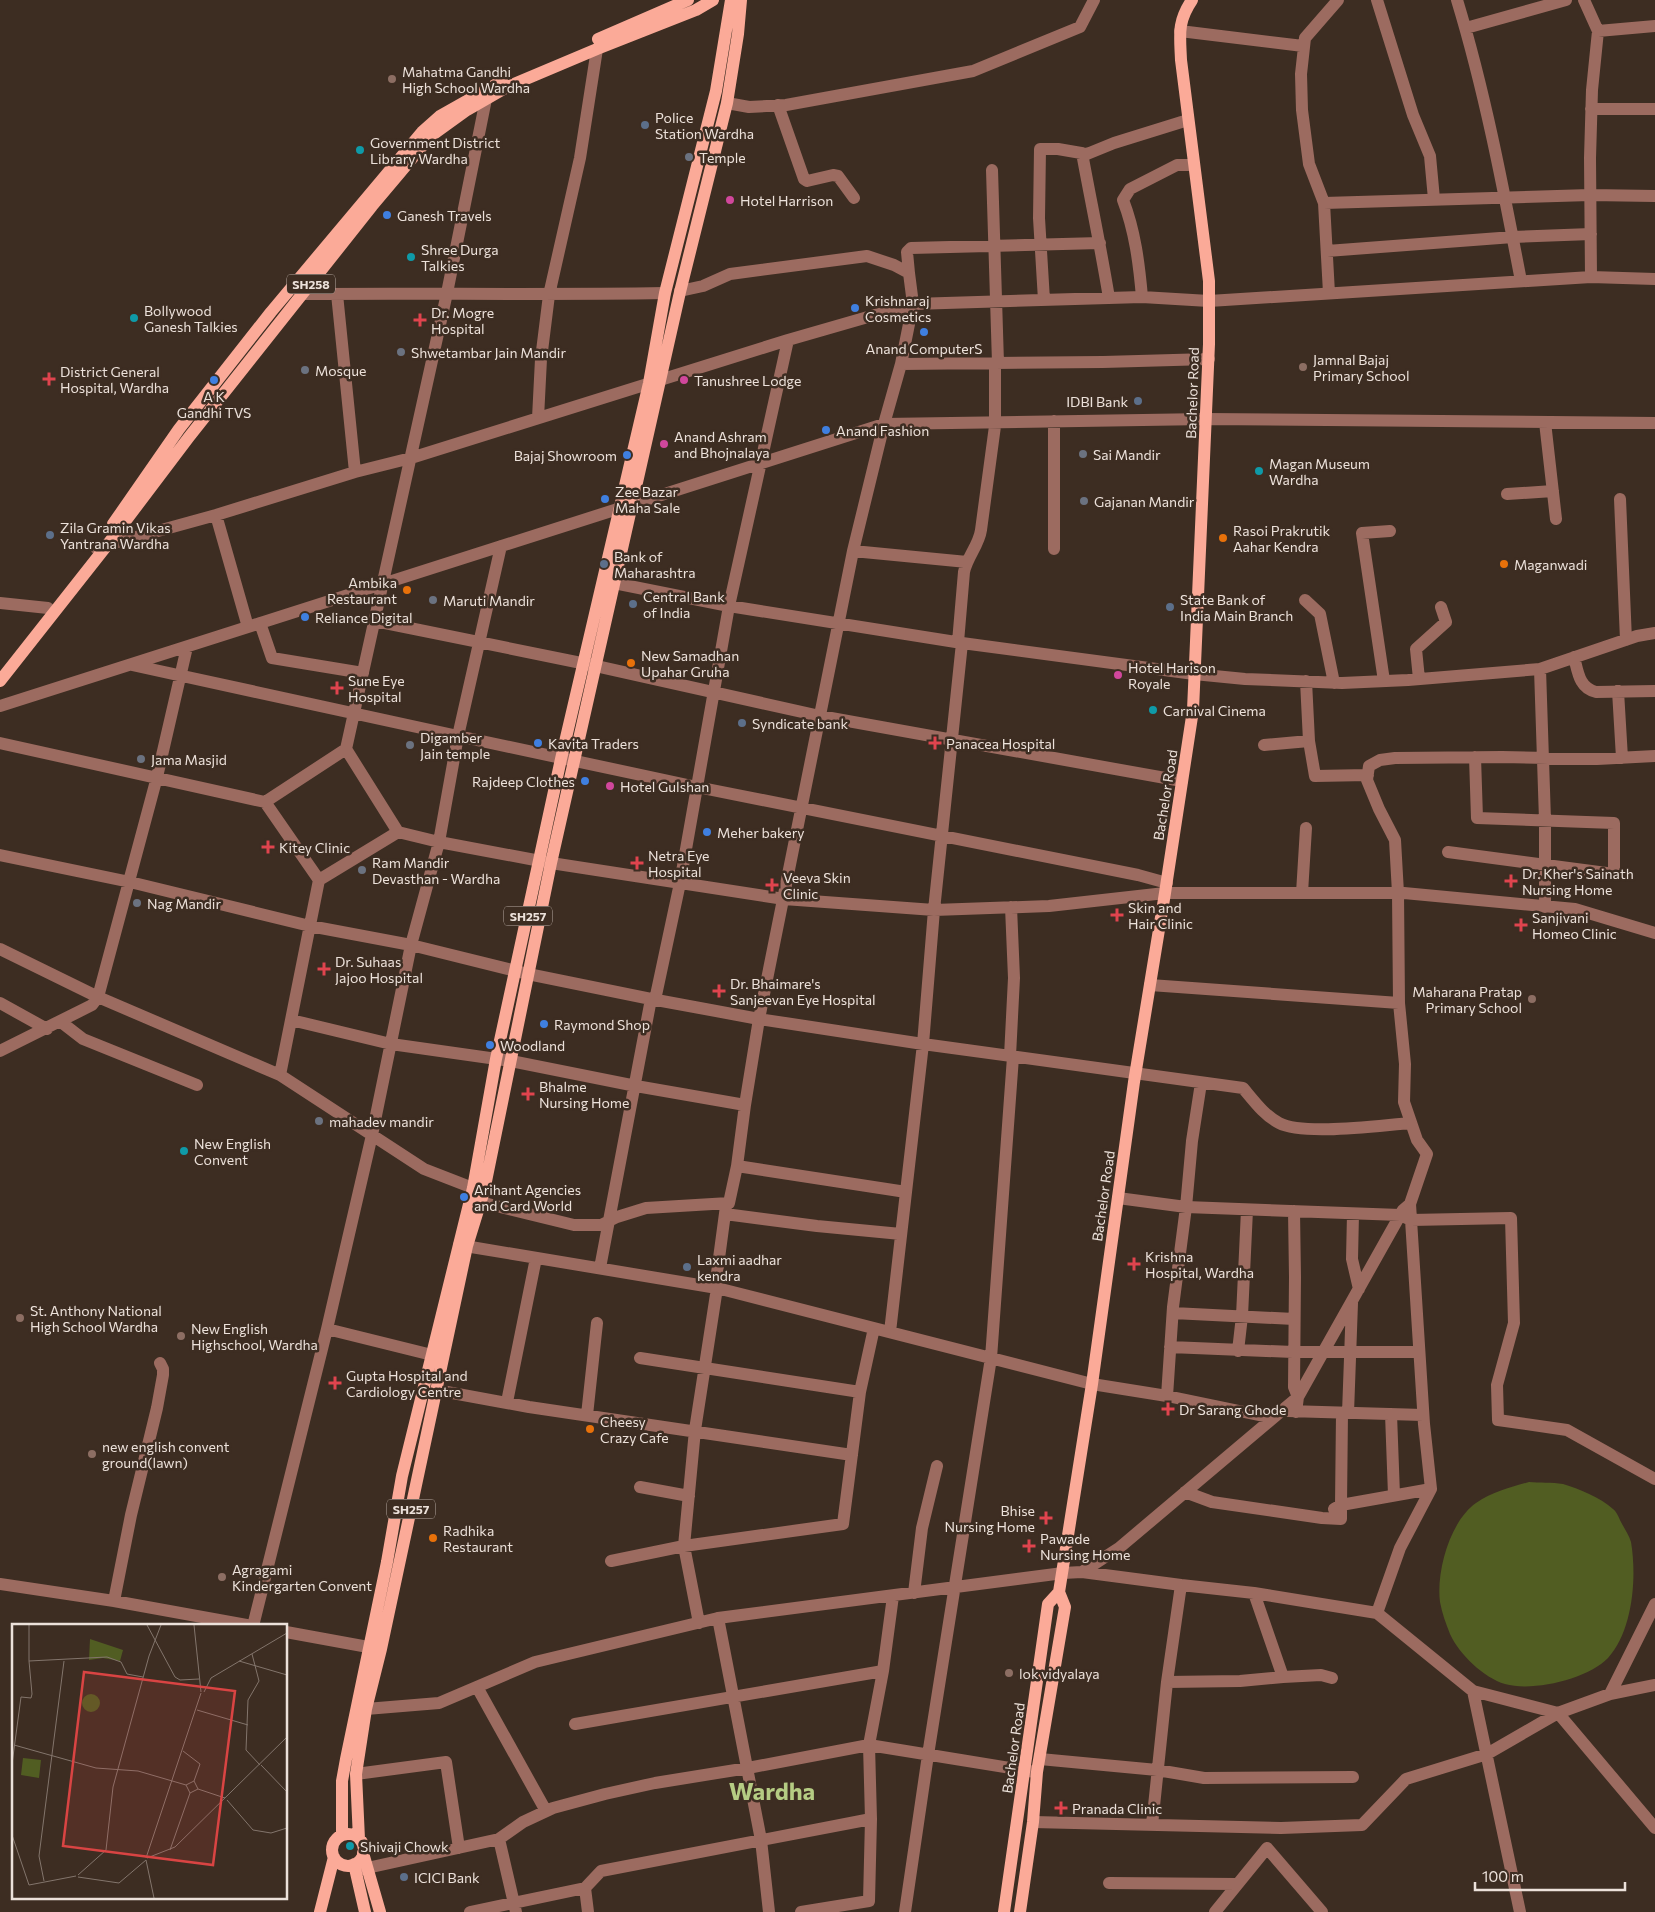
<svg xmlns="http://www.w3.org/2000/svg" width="1655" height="1912" viewBox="0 0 1655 1912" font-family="Commissioner,sans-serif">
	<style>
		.green { fill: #515d22 }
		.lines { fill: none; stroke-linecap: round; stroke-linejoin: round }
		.minor { stroke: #9c6b60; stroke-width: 12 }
		.major { stroke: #fbaa98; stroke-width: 12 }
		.education-dot { fill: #8d6e63; stroke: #3d2d22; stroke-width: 2 }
		.service-dot { fill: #5c6f8a; stroke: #3d2d22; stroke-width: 2 }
		.culture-dot { fill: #0f9aa8; stroke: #3d2d22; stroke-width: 2 }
		.worship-dot { fill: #6b7280; stroke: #3d2d22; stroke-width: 2 }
		.hotel-dot { fill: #d1479c; stroke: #3d2d22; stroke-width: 2 }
		.shop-dot { fill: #3f7fe0; stroke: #3d2d22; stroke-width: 2 }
		.health-dot { fill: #e0444e; stroke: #3d2d22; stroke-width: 2 }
		.food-dot { fill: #e8710a; stroke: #3d2d22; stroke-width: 2 }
		.labels { text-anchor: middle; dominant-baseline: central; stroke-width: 5; stroke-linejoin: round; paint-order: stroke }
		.shield { fill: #3d2d22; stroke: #b8aba3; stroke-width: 1 }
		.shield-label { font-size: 12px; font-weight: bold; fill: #ece1da }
		.poi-label { font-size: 14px; fill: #ece1da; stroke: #3d2d22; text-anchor: start }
		.street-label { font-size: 14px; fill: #ece1da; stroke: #3d2d22 }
		.town-label { font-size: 24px; font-weight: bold; fill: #b5cc83; stroke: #3d2d22 }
		.inset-road { fill: none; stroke: #83756c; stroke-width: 1 }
		.view { fill: #d94443; fill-opacity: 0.15; stroke: #d94443; stroke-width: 2.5 }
		.inset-edge { fill: none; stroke: #ece1da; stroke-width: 2.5 }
	</style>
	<rect width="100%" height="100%" fill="#3d2d22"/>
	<path class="green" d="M1529,1482C1539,1483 1552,1482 1563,1484C1579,1489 1600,1497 1613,1509C1617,1512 1619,1518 1621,1522C1624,1528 1629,1535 1631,1542C1637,1577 1633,1631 1608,1658C1588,1679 1533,1692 1505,1684C1484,1678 1459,1654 1450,1634C1446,1624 1442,1613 1440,1602C1436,1572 1450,1521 1476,1503C1492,1492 1511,1487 1529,1482Z"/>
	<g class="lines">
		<path class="minor" d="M1377,0L1413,115L1430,156L1434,199
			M1457,0C1485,92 1503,187 1521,281
			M1584,0L1598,31L1592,90L1590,158L1591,277
			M1466,28L1566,0
			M1180,31L1303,46
			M1598,31L1655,26
			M727,103L749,107L786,105L973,71L1080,27L1094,0
			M778,105L804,179L807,181L833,175L838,176L854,198
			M1591,109H1655
			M1082,153C1091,202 1101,249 1109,298
			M992,170L998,363
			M1324,203L1590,195L1655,196
			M1327,251L1513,237L1591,234
			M909,273L907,252L911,248L1100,243
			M680,291L703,286L730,274L867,256L894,265L909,273L913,304L901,364L884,424L853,551L759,1019L745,1105
			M1329,293L1324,203L1309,164L1302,110L1301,74L1305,38L1338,0
			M303,294C424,293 545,295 665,293
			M337,294L355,472
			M1142,297C1139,263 1135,231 1123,200L1130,189L1177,165H1194
			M1044,300L1039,218L1040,149H1058L1087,154L1114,143L1188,120
			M901,364L1103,362L1209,359
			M538,418L541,359L549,295L580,158L597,49
			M1054,421V549
			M1545,422L1556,519
			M1507,494L1553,491
			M1620,499L1626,640
			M216,515L248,627
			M501,546L458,736L697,787L1138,875L1167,883
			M96,548L216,515L355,472L411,458L788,340L913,304L1142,297L1209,301L1591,277L1655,279
			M853,551L967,562
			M1305,600L1320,614L1334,683
			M0,603L48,608
			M375,621L596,666L820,716L1182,781
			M260,623L272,658L363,673
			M958,642L964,572C967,557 979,545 981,530L995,426V363
			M962,643L1194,674L1245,679L1342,683L1408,680L1540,669L1637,636L1655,633
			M187,647L157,777L98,997L280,1075
			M1574,657C1578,672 1579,688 1596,692L1655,691
			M132,665L458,736L439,842L411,945L372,1135L327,1329L253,1626
			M1540,669L1545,820V907
			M1419,679L1416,649L1446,622L1441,607
			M1306,681L1309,741L1315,776L1368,775
			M1384,681L1362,533L1390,531
			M1618,691L1622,758
			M0,706L884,424L1206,419L1655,423
			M0,743L265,802L346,749
			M1264,745L1309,741
			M265,802L319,880L280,1075L424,1169L473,1188
			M398,832L346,749L447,293L486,99
			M1448,852L1614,874V823L1477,818L1475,757
			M0,855L130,882L310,926L411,945L528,974L651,999L759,1019L923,1044L1243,1088C1254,1101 1264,1115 1279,1123C1304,1136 1381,1125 1411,1123
			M319,880L398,832L439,842L551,863L784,899L934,910L1049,906L1165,893H1404L1575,909L1655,933
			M1302,893L1306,828
			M0,949L98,997L92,1005L0,1051
			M1150,985L1399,1003L1405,1064L1404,1102L1417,1140L1427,1154L1410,1204L1424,1424L1431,1489L1341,1505V1519L1322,1518L1212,1502L1185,1492
			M655,1000L680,883L729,606L788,340
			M0,1003L47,1029
			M1399,1003L1398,893L1395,840L1379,809L1367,780L1369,766L1380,760L1395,758L1502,757L1597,759L1655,756
			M291,1020L391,1044L511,1061L636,1086L745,1105L737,1166L906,1192L923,1044L934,910L962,643L729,606L614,583
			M61,1022L83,1039L197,1085
			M1010,1056L1014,978L1011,907
			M1118,1198L1186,1207L1400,1215L1411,1220L1511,1218L1514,1323L1497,1385L1498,1420L1567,1430L1655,1479
			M480,1202L574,1225H601L617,1217L646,1208L729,1203L737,1166
			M1294,1211L1295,1277L1294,1387L1298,1397L1296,1412
			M725,1214L817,1226L901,1234
			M1353,1214L1352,1259L1359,1289
			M459,1245L717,1288L1092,1384L1167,1396L1173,1307L1186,1207L1192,1141L1201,1083
			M600,1268L651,999
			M715,1288L726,1206
			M1173,1313L1294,1319
			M327,1329L432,1355
			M890,1332L906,1192
			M1170,1347L1293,1352H1419
			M1238,1351L1242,1316L1247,1210
			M640,1358L860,1392
			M436,1390L529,1407L852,1455
			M1167,1396L1273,1418
			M507,1402L536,1258
			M1288,1411L1423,1415
			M1348,1413L1352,1303
			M1391,1414L1394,1495
			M587,1415L597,1323
			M640,1487L689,1496
			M1334,1509L1341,1505L1342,1413
			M611,1561L684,1546L843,1524L860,1392L874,1328
			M1082,1572L1181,1585L1167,1682L1152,1825
			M0,1584L114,1601L252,1626
			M1181,1585L1254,1593L1377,1613L1473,1691L1520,1912
			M914,1593L922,1528L937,1466
			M114,1601L131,1515L157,1408L163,1375V1369L160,1363
			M1377,1613L1400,1548L1431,1489
			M718,1618L761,1840L769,1912
			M699,1623L684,1546L695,1430L717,1288
			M286,1632L379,1649
			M1283,1677L1321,1675L1332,1678
			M1167,1682L1240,1681L1283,1677L1254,1593
			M477,1687L546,1811
			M1473,1691L1558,1713L1655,1828
			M1610,1694L1655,1604
			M366,1709L439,1703L535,1662L718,1618L1063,1573L1082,1572L1119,1548L1298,1397L1403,1210L1410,1204
			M575,1724L883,1671L893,1596
			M1040,1759L1157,1770L1204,1778L1353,1777
			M356,1774L446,1762L459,1848
			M871,1819L869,1745L883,1671
			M1033,1822L1281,1828L1362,1825L1406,1779L1487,1754L1558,1713L1610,1694L1655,1685
			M499,1839L523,1822L553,1808L605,1794L655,1783L748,1768L869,1745L1035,1772
			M358,1870L499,1839L516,1912
			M1109,1883L1237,1884
			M585,1888L601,1871L871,1819L869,1901L801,1912
			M470,1912L585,1888L588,1912
			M905,1912L928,1755L991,1358L1013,1057
			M1215,1912L1267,1848L1322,1912"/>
		<path class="major" d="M598,39L688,0
			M113,524L179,429L271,312L422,132L440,116L502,81
			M0,681L108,544L189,437L372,206L431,136L467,110L507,87L597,49L696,10L713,0
			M332 1850a16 16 0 1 1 32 0a16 16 0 1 1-32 0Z
			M342,1835V1781L346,1759L387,1562L402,1476L473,1188L496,1059L561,759L649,383L665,293L716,91L731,0
			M359,1839L356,1774L366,1709L381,1649L467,1246L484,1191L551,863L680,292L727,103L738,34L741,0
			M363,1853L380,1912
			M354,1864L365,1912
			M320,1912L334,1857
			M1004,1912L1048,1604L1059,1592
			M1020,1912L1033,1822L1037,1772L1065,1607L1059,1592L1092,1384L1134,1082L1165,893L1193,710L1209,344V281L1181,60C1180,35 1177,22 1192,0"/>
	</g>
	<g class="education-dot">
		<circle cx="392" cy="79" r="5"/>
		<circle cx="1303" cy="367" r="5"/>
		<circle cx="1532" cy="999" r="5"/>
		<circle cx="20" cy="1318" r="5"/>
		<circle cx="181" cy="1336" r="5"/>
		<circle cx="92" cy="1454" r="5"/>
		<circle cx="222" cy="1577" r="5"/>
		<circle cx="1009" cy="1673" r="5"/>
	</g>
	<g class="service-dot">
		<circle cx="645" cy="125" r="5"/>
		<circle cx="1138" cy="401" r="5"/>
		<circle cx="50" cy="535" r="5"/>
		<circle cx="604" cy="564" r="5"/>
		<circle cx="633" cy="604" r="5"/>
		<circle cx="1170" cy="607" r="5"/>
		<circle cx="742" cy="723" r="5"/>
		<circle cx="687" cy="1267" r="5"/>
		<circle cx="404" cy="1877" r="5"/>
	</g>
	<g class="culture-dot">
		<circle cx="360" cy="150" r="5"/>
		<circle cx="411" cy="257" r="5"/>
		<circle cx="134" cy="318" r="5"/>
		<circle cx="1259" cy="471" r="5"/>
		<circle cx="1153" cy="710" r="5"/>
		<circle cx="184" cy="1151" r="5"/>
		<circle cx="350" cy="1846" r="5"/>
	</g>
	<g class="worship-dot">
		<circle cx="689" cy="157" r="5"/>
		<circle cx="401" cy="352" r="5"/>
		<circle cx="305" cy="370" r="5"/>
		<circle cx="1083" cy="454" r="5"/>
		<circle cx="1084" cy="501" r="5"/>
		<circle cx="433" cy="600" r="5"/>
		<circle cx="410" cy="745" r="5"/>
		<circle cx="141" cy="759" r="5"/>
		<circle cx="362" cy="870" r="5"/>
		<circle cx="137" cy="903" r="5"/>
		<circle cx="319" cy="1121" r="5"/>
	</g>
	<g class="hotel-dot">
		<circle cx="730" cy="200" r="5"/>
		<circle cx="684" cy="380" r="5"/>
		<circle cx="664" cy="444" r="5"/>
		<circle cx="1118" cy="675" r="5"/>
		<circle cx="610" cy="786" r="5"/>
	</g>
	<g class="shop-dot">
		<circle cx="387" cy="215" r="5"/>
		<circle cx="855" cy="308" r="5"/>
		<circle cx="924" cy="332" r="5"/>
		<circle cx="214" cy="380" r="5"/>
		<circle cx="826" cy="430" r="5"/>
		<circle cx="627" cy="455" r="5"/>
		<circle cx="605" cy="499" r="5"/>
		<circle cx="305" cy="617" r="5"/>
		<circle cx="538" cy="743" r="5"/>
		<circle cx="585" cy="781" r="5"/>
		<circle cx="707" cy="832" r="5"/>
		<circle cx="544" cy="1024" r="5"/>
		<circle cx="490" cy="1045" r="5"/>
		<circle cx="464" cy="1197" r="5"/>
	</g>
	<g class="health-dot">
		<path d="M417.5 312.5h5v5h5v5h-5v5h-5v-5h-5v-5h5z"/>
		<path d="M46.5 371.5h5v5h5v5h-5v5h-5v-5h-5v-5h5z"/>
		<path d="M334.5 680.5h5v5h5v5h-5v5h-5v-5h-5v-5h5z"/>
		<path d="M932.5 735.5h5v5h5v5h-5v5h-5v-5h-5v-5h5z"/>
		<path d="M265.5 839.5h5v5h5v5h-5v5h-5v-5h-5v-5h5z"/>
		<path d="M634.5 855.5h5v5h5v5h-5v5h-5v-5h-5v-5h5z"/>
		<path d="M1508.5 873.5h5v5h5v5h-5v5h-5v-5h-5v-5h5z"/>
		<path d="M769.5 877.5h5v5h5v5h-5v5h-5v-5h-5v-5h5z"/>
		<path d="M1114.5 907.5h5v5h5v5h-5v5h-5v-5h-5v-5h5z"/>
		<path d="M1518.5 917.5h5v5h5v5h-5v5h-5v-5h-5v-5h5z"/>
		<path d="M321.5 961.5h5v5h5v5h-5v5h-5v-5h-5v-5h5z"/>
		<path d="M716.5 983.5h5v5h5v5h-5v5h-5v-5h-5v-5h5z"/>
		<path d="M525.5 1086.5h5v5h5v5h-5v5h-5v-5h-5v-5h5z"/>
		<path d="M1131.5 1256.5h5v5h5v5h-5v5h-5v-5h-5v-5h5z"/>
		<path d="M332.5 1375.5h5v5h5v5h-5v5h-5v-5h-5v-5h5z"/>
		<path d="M1165.5 1401.5h5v5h5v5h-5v5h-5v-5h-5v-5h5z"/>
		<path d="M1043.5 1510.5h5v5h5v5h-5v5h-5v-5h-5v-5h5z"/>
		<path d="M1026.5 1538.5h5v5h5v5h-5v5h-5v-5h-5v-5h5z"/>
		<path d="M1058.5 1800.5h5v5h5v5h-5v5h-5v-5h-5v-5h5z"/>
	</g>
	<g class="food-dot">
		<circle cx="1223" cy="538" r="5"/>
		<circle cx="1504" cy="564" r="5"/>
		<circle cx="407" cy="590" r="5"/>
		<circle cx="631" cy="663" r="5"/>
		<circle cx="590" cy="1429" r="5"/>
		<circle cx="433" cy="1538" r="5"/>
	</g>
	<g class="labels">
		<g class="shield">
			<rect x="287" y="274.5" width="48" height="19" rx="4"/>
			<rect x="504" y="906.5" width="48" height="19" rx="4"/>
			<rect x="387" y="1499.5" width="48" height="19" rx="4"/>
		</g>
		<g class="shield-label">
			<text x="311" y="284">SH258</text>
			<text x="528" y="916">SH257</text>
			<text x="411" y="1509">SH257</text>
		</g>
		<g class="poi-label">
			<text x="402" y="71">Mahatma Gandhi<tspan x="402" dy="16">High School Wardha</tspan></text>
			<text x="655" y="117">Police<tspan x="655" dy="16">Station Wardha</tspan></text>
			<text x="370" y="142">Government District<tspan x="370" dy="16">Library Wardha</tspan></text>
			<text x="699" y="157">Temple</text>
			<text x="740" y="200">Hotel Harrison</text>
			<text x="397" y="215">Ganesh Travels</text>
			<text x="421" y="249">Shree Durga<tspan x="421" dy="16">Talkies</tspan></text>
			<text x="865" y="300">Krishnaraj<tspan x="865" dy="16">Cosmetics</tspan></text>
			<text x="144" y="310">Bollywood<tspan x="144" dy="16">Ganesh Talkies</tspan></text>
			<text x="431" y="312">Dr. Mogre<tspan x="431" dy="16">Hospital</tspan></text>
			<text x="924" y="348" text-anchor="middle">Anand ComputerS</text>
			<text x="411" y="352">Shwetambar Jain Mandir</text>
			<text x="1313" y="359">Jamnal Bajaj<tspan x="1313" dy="16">Primary School</tspan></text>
			<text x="315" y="370">Mosque</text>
			<text x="60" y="371">District General<tspan x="60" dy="16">Hospital, Wardha</tspan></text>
			<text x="694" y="380">Tanushree Lodge</text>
			<text x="214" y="396" text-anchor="middle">A K<tspan x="214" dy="16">Gandhi TVS</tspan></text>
			<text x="1128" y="401" text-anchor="end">IDBI Bank</text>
			<text x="836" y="430">Anand Fashion</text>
			<text x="674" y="436">Anand Ashram<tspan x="674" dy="16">and Bhojnalaya</tspan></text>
			<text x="1093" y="454">Sai Mandir</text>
			<text x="617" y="455" text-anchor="end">Bajaj Showroom</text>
			<text x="1269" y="463">Magan Museum<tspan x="1269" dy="16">Wardha</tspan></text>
			<text x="615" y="491">Zee Bazar<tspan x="615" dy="16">Maha Sale</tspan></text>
			<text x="1094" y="501">Gajanan Mandir</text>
			<text x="60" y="527">Zila Gramin Vikas<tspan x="60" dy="16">Yantrana Wardha</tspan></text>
			<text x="1233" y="530">Rasoi Prakrutik<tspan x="1233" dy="16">Aahar Kendra</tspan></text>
			<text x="614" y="556">Bank of<tspan x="614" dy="16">Maharashtra</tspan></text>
			<text x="1514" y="564">Maganwadi</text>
			<text x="397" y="582" text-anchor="end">Ambika<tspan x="397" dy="16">Restaurant</tspan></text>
			<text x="643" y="596">Central Bank<tspan x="643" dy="16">of India</tspan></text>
			<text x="1180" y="599">State Bank of<tspan x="1180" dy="16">India Main Branch</tspan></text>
			<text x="443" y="600">Maruti Mandir</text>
			<text x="315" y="617">Reliance Digital</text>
			<text x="641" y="655">New Samadhan<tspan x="641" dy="16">Upahar Gruha</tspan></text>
			<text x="1128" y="667">Hotel Harison<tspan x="1128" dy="16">Royale</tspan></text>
			<text x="348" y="680">Sune Eye<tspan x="348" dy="16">Hospital</tspan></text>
			<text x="1163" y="710">Carnival Cinema</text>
			<text x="752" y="723">Syndicate bank</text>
			<text x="420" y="737">Digamber<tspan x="420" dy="16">Jain temple</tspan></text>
			<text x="548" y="743">Kavita Traders</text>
			<text x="946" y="743">Panacea Hospital</text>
			<text x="151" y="759">Jama Masjid</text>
			<text x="575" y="781" text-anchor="end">Rajdeep Clothes</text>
			<text x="620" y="786">Hotel Gulshan</text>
			<text x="717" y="832">Meher bakery</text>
			<text x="279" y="847">Kitey Clinic</text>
			<text x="648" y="855">Netra Eye<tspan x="648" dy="16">Hospital</tspan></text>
			<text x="372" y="862">Ram Mandir<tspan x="372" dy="16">Devasthan - Wardha</tspan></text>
			<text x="1522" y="873">Dr. Kher's Sainath<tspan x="1522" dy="16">Nursing Home</tspan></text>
			<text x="783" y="877">Veeva Skin<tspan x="783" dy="16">Clinic</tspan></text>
			<text x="147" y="903">Nag Mandir</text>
			<text x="1128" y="907">Skin and<tspan x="1128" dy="16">Hair Clinic</tspan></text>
			<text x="1532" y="917">Sanjivani<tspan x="1532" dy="16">Homeo Clinic</tspan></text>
			<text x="335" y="961">Dr. Suhaas<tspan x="335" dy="16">Jajoo Hospital</tspan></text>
			<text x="730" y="983">Dr. Bhaimare's<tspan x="730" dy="16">Sanjeevan Eye Hospital</tspan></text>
			<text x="1522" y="991" text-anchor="end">Maharana Pratap<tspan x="1522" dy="16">Primary School</tspan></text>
			<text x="554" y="1024">Raymond Shop</text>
			<text x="500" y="1045">Woodland</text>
			<text x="539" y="1086">Bhalme<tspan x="539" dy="16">Nursing Home</tspan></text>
			<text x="329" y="1121">mahadev mandir</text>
			<text x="194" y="1143">New English<tspan x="194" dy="16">Convent</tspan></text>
			<text x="474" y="1189">Arihant Agencies<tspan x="474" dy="16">and Card World</tspan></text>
			<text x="1145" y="1256">Krishna<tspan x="1145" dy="16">Hospital, Wardha</tspan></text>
			<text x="697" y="1259">Laxmi aadhar<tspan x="697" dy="16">kendra</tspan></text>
			<text x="30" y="1310">St. Anthony National<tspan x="30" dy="16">High School Wardha</tspan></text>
			<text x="191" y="1328">New English<tspan x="191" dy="16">Highschool, Wardha</tspan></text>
			<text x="346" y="1375">Gupta Hospital and<tspan x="346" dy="16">Cardiology Centre</tspan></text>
			<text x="1179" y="1409">Dr Sarang Ghode</text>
			<text x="600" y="1421">Cheesy<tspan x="600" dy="16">Crazy Cafe</tspan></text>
			<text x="102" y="1446">new english convent<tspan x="102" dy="16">ground(lawn)</tspan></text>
			<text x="1035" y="1510" text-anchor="end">Bhise<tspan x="1035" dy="16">Nursing Home</tspan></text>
			<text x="443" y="1530">Radhika<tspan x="443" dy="16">Restaurant</tspan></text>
			<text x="1040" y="1538">Pawade<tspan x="1040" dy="16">Nursing Home</tspan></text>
			<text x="232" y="1569">Agragami<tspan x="232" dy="16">Kindergarten Convent</tspan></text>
			<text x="1019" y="1673">lok vidyalaya</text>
			<text x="1072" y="1808">Pranada Clinic</text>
			<text x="360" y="1846">Shivaji Chowk</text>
			<text x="414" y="1877">ICICI Bank</text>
		</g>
		<g class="street-label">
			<text transform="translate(1192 393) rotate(-88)">Bachelor Road</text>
			<text transform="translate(1165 795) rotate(-81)">Bachelor Road</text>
			<text transform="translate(1103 1196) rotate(-82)">Bachelor Road</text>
			<text transform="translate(1013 1748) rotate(-82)">Bachelor Road</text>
		</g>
		<g class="town-label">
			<text x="772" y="1790">Wardha</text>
		</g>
	</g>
	<g transform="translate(12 1624)">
		<rect width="275" height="275" fill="#3d2d22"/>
		<path d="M78,15L111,26L108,37L91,34L77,36ZM70 79a9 9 0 1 1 18 0a9 9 0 1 1-18 0ZM11,134L29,136L27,154L9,151Z" fill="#515d22"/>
		<path class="inset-road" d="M17,1V37L95,33L109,38L115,50L131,53M135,1L163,53L168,56L187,55M182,1L189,68M240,30L247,57L236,76L234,126L248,141M227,37L275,51M192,68L199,54L275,9M185,86L236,101M2,121L84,144L126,147L174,161L182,157M171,127L188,140L182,157L186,165M0,140L9,73L19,74L20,70L17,37M249,141L275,168M178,169L186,165L213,174M215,176L241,206L259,209L275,204M0,211L17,261L64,252M158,226L178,169L174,161M134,234L189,69M135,234L163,223L275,113M134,236L142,274M66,251L94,226L101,163L137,32L149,1M66,253L107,259L134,236M32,257L27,232L52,37"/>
		<path class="view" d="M72,48L223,67L201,241L51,222Z"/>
		<rect width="275" height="275" class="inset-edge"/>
	</g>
	<path d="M1475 1882v8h150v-8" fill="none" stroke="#ece1da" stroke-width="2.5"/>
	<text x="1482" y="1882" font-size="15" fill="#ece1da" stroke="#3d2d22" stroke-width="4" paint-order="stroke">100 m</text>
</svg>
